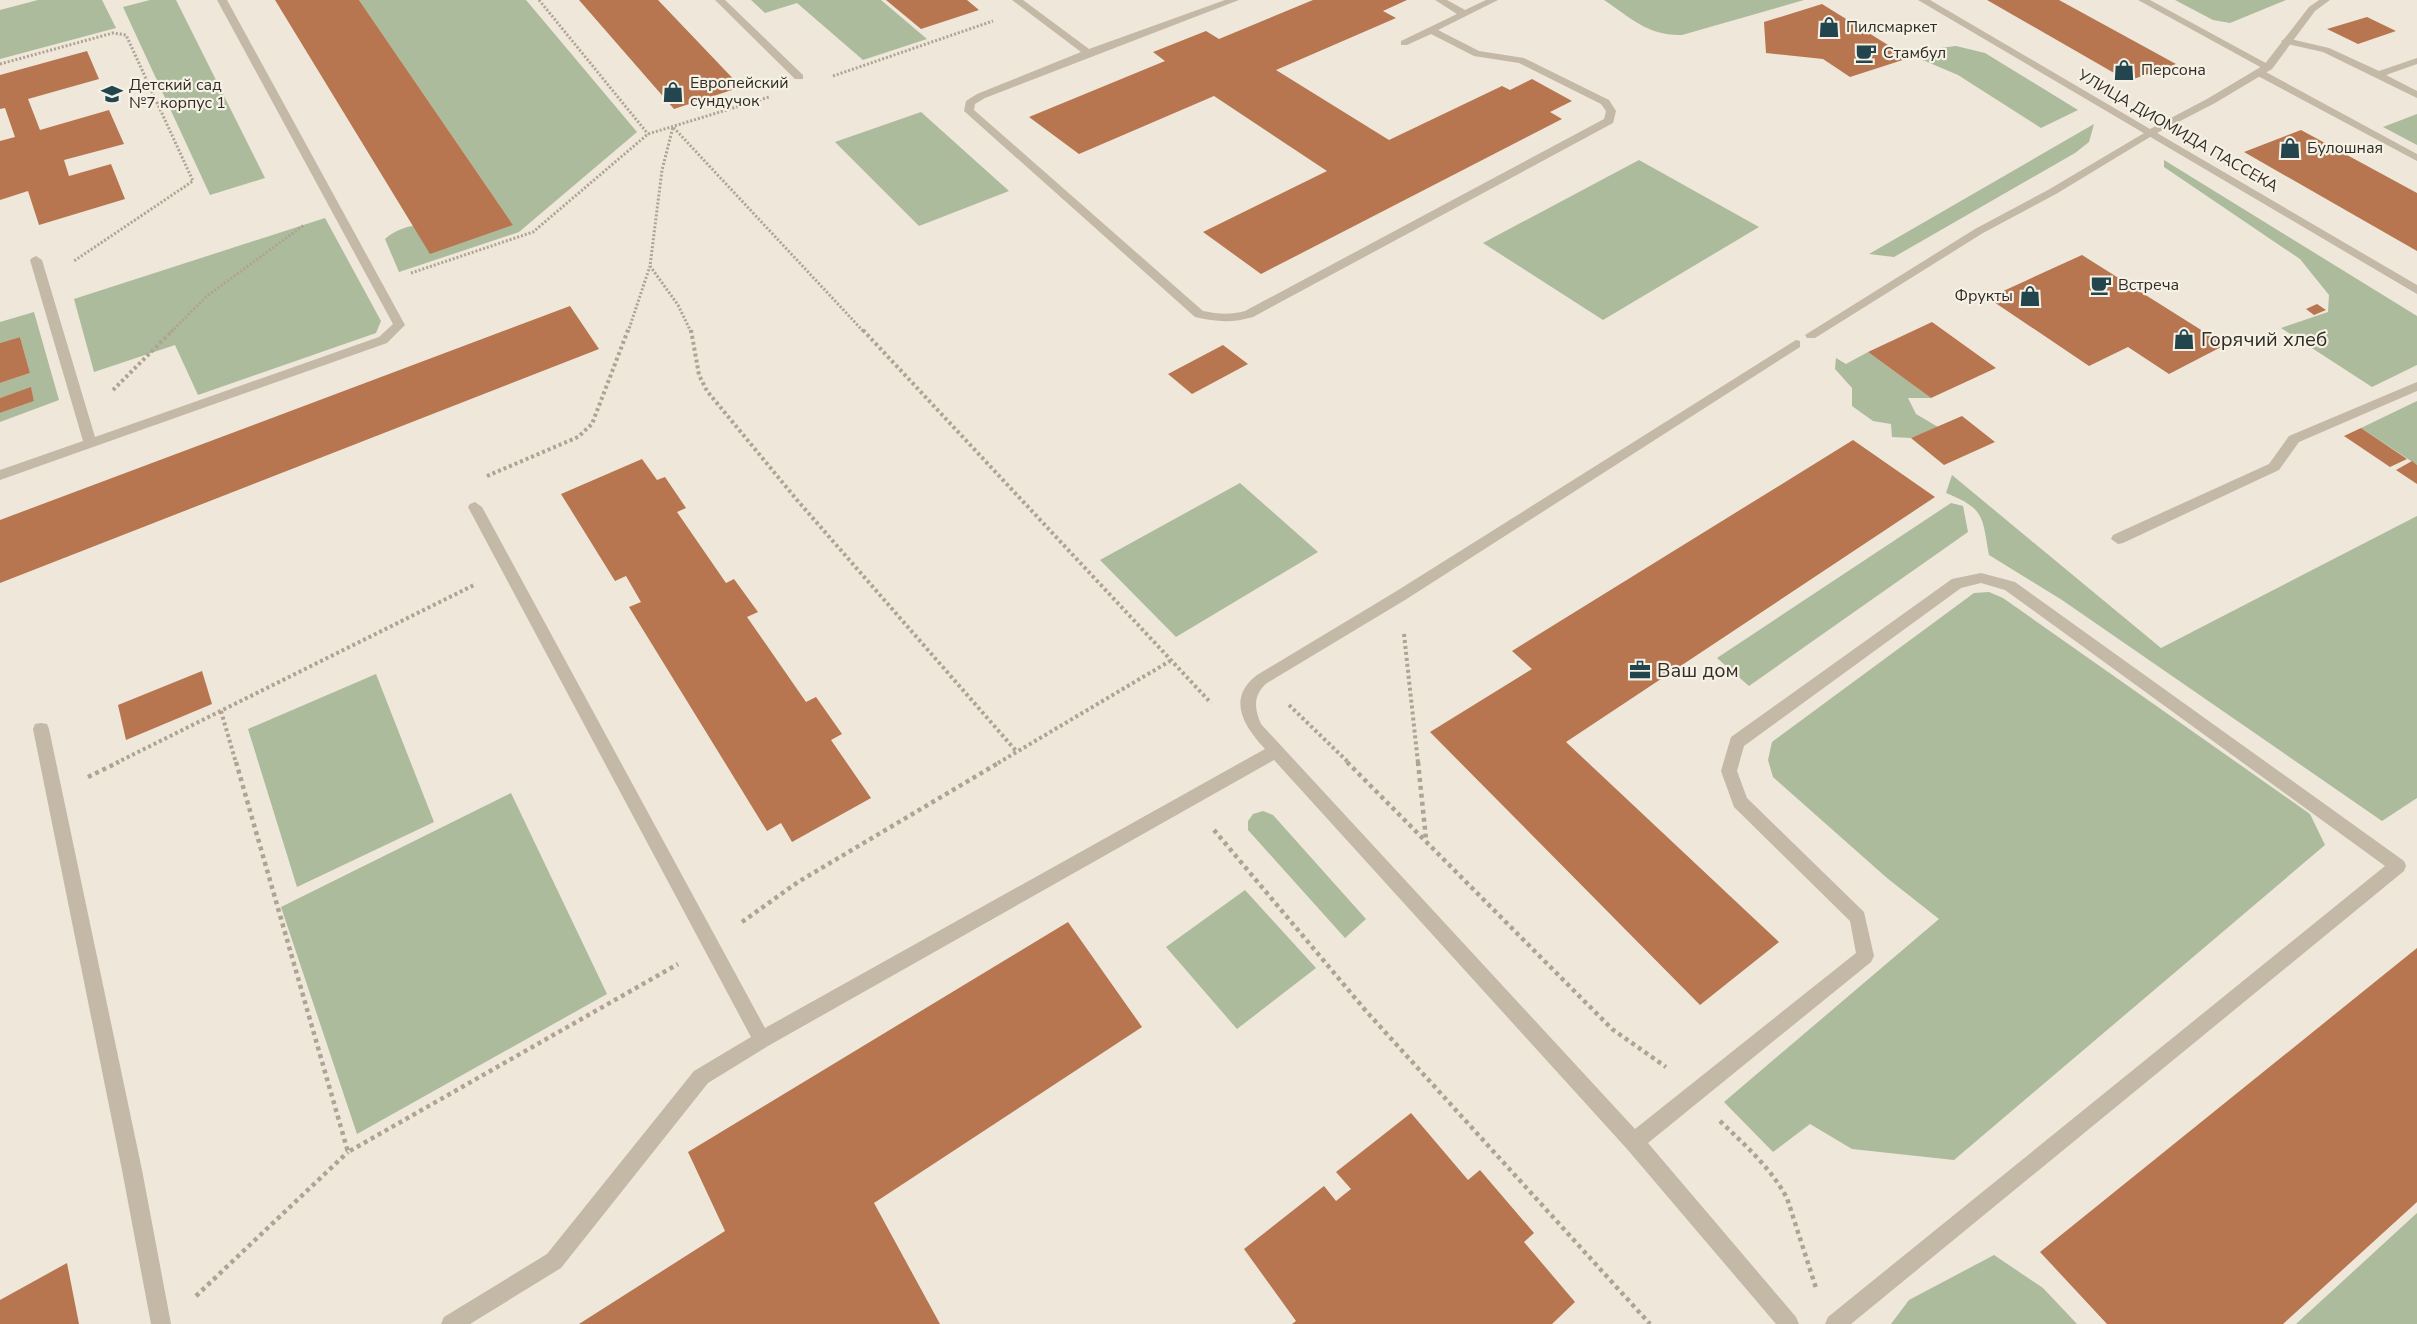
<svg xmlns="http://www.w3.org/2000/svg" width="2417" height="1324" viewBox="0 0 2417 1324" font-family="'Nunito Sans',sans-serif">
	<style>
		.green { fill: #acbb9c }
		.building { fill: #b7764f }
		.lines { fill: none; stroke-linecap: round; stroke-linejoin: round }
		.path-far2 { stroke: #afa392; stroke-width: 3; stroke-dasharray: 2 2; stroke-linecap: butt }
		.path-far1 { stroke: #afa392; stroke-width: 4; stroke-dasharray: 3 3; stroke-linecap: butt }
		.path { stroke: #afa392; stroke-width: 4.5; stroke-dasharray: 4 4; stroke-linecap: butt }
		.service { fill: #c4b8a7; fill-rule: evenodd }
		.minor { fill: #c4b8a7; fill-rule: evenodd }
		.labels { text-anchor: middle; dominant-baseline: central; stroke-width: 4.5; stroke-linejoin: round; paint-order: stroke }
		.far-poi-label { font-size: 16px; fill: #322c27; stroke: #f6f1e5; text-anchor: start }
		.far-street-label { font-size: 16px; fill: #322c27; stroke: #f6f1e5 }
		.poi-label { font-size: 20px; fill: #322c27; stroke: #f6f1e5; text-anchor: start }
	</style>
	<rect width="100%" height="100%" fill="#eee7da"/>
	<path class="green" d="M38,0H102L116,28L0,59V10Z
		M150,0H176L265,178L210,195L123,7Z
		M359,0H526L637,132L519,232L399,272L385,239C415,212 475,228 513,225Z
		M751,0H881L927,39L863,60L797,3L765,13Z
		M1604,0H1804L1682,35C1648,36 1631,18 1604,0Z
		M2175,0H2286L2230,23L2213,20Z
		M1956,46L1985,53L2078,110L2041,128L1958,75L1918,58L1940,48Z
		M921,112L1009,191L919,226L835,142Z
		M2417,114V145L2383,127Z
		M2094,124L2089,142L2075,153L1894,257L1869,254Z
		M1639,160L1759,227L1603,320L1483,243Z
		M2164,160L2417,316V365L2372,387L2281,328L2328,312L2329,295L2300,259L2164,167Z
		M325,218L381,321L376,333L198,395L175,345L94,372L74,299Z
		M34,312L59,400L0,422V413L34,401L31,388L0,398V383L30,373L20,337L0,343V322Z
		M1868,352L1931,398H1908L1916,414L1938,427L1911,438L1892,437L1891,424L1873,421L1852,406V388L1835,369L1836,358L1846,364Z
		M2417,401V465L2361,428Z
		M1952,475L2161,648L2417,516V798L2382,821L2062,600L1989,555C1982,516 1985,509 1946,493Z
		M1240,483L1318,552L1176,637L1100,560Z
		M1951,503L1963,506L1968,532L1749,686L1717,658Z
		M1989,592L2003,598L2310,814L2325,845L1954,1160L1852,1149L1810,1124L1773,1152L1724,1102L1939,919L1887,878L1773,777L1768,760L1772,742L1974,593Z
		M376,674L434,822L297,887L248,729Z
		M511,793L607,994L357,1134L281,907Z
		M1263,811L1273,815L1366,919L1345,938L1248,830V821L1253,814Z
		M1245,890L1316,968L1237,1029L1166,947Z
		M2417,1213V1324H2296Z
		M1994,1255L2043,1288L2077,1324H1891L1909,1300Z"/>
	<path class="building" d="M275,0H359L513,225L430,254Z
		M579,0H658L741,87L674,109Z
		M886,0H967L979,10L921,29Z
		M1313,0H1407L1383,11L1396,18L1276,70L1389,140L1502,86L1510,90L1532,79L1572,101L1550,112L1562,119L1261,274L1203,232L1327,171L1214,96L1079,154L1029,117L1165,61L1153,52L1206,31L1219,39Z
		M1987,0H2059L2176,64L2128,81Z
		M1822,4L1909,58L1850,77L1823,59L1766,53L1764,22Z
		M2367,17L2396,31L2358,44L2327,29Z
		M87,51L99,79L28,99L40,130L109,110L124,144L64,160L69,176L111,164L125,199L39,225L28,191L0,200V141L15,137L5,108L0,109V75Z
		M2301,130L2417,193V251L2244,152Z
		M2082,255L2225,345L2169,374L2128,347L2089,366L1988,298Z
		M2317,304L2326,310L2314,315L2306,309Z
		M570,306L599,349L0,583V520Z
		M1932,322L1996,368L1931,398L1868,352Z
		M20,337L30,373L0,383V343Z
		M1223,345L1248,364L1192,394L1168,374Z
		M31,387L34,401L0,413V398Z
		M1962,416L1995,442L1944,465L1911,438Z
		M2361,428L2407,459L2390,467L2344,436Z
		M1853,440L1935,497L1566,742L1779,942L1700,1005L1430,732L1532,669L1512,651Z
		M642,459L657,480L665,477L686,508L677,512L726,583L734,579L758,612L747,617L806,702L816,697L842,734L831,740L871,798L792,842L781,823L767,831L629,607L641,602L626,576L615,581L561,494Z
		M2412,461L2417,465V484L2396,470Z
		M202,671L212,704L126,740L118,705Z
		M1068,922L1142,1027L874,1203L940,1324H579L725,1231L688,1152Z
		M2417,948V1202L2283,1324H2107L2040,1252Z
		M1411,1113L1468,1180L1480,1170L1534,1233L1524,1242L1575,1302L1552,1324H1292L1296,1321L1244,1249L1324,1186L1336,1201L1351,1189L1336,1172Z
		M67,1263L79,1324H0V1300Z"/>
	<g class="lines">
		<path class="path-far2" d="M539,0L648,134
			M0,64L113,33L126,35L193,181L74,261
			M833,76L993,21
			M411,273L533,232L648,134L769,97
			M171,332L207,296L304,225
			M628,332L650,266
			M691,332L678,305L650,266L662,170L673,127L864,332"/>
		<path class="path-far1" d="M691,330L699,375L707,391L797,500L1017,752
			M863,330L1211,703
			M113,390L173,330
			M487,476L578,437L592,424L628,330
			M1404,634L1418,763
			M1289,705L1349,763
			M221,711L236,763
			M116,763L476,584
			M998,763L1170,661"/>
		<path class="path" d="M236,762L348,1152L678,964
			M1347,762L1612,1029L1666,1067
			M1418,762L1426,839
			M88,777L119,762
			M1214,830L1366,1011L1650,1324
			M742,922L798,882L1000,762
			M1720,1121C1745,1145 1770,1167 1787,1198L1816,1288
			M196,1296L348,1152"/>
		<path class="service" d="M217,0H227L405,325L387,343L0,480V470L83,441L30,260L32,258L36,256L42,260L95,437L379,337L393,324Z
			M715,0H725L803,75V79H795Z
			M1012,0H1023L1089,49L1225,0H1239L985,98L975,104L974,110L1203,311C1217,314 1231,315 1245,311L1604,119L1606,111L1601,104L1519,63L1474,56L1431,34L1407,45H1401V41L1457,14L1435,0H1447L1465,10L1486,0H1498L1438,30L1479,51L1524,58L1609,100L1616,111L1613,123L1253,317C1233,323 1216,322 1195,317L964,111L966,101L977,94L1081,52Z
			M2138,0H2150L2273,67L2264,69Z
			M2286,38L2329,48L2379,71L2417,58V64L2386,75L2417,91V98L2323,52L2283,43L2281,41Z
			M2256,71H2264L2417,154V161L2256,75Z
			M2151,129L2156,132L2155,134L2056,194L1983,233L1815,338H1807L1805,335L1975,229L2048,190Z
			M1796,340L1800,341V347L1405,600L1267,683C1253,695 1254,708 1261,724L1635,1129L1856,953L1850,921L1734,807L1721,771L1731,737L1952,579L1981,573L2015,582L2404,861L2406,866L2404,871L1851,1324H1825L1828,1317L2385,866L2005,590L1981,583L1961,588L1744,746L1737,771L1747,798L1864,912L1874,956L1871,962L1648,1143L1796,1317L1799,1324H1776L1627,1149L1274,760L768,1046L708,1083L561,1268L470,1324H441L444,1317L547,1254L694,1071L751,1037L468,507L470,504L475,502L482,507L765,1028L1265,749C1244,726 1226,699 1257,675L1395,592Z
			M2417,382V391L2299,442L2279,470L2123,543L2118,544L2111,539L2113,535L2269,464L2289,436Z
			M41,723L47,724L49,729L142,1170L171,1324H151L122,1170L33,729L35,724Z"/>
		<path class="minor" d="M1918,0H1930L2150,129L2207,99L2264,65L2309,7L2319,0H2330L2315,11L2272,69L2215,103L2157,133L2417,285V294Z"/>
	</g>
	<defs>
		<symbol id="shop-bare" viewBox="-9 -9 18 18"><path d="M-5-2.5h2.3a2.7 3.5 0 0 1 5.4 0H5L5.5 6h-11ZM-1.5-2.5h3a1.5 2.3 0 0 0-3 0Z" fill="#22454e" stroke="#f6f1e5" stroke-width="2.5" paint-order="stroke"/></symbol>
		<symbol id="cafe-bare" viewBox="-9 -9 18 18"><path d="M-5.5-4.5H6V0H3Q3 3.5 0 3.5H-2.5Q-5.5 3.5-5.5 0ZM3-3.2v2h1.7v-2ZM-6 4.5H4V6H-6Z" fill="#22454e" stroke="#f6f1e5" stroke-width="2.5" paint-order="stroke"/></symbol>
		<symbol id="school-bare" viewBox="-9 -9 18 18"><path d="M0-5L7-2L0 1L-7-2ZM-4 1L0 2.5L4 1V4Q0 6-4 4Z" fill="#22454e" stroke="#f6f1e5" stroke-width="2.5" paint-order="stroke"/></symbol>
		<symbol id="office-bare" viewBox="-9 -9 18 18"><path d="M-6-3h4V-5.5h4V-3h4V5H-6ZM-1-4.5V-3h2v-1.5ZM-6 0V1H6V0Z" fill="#22454e" stroke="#f6f1e5" stroke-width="2.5" paint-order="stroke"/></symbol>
	</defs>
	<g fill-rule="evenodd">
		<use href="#shop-bare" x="1814" y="12" width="30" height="30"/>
		<use href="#cafe-bare" x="1851" y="38" width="30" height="30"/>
		<use href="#shop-bare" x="2109" y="55" width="30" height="30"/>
		<use href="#shop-bare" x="658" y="77" width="30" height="30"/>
		<use href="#school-bare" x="97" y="79" width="30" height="30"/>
		<use href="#shop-bare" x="2275" y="133" width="30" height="30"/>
		<use href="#cafe-bare" x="2086" y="270" width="30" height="30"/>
		<use href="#shop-bare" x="2015" y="281" width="30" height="30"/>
		<use href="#shop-bare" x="2169" y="324" width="30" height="30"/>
		<use href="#office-bare" x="1625" y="655" width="30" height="30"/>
	</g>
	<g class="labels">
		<g class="far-poi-label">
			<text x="1846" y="27">Пилсмаркет</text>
			<text x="1883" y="53">Стамбул</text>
			<text x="2141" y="70">Персона</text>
			<text x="690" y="83">Европейский<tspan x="690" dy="18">сундучок</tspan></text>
			<text x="129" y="85">Детский сад<tspan x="129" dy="18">№7 корпус 1</tspan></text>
			<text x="2307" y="148">Булошная</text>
			<text x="2118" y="285">Встреча</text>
			<text x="2013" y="296" text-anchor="end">Фрукты</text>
		</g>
		<g class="far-street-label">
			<text transform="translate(2178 131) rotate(30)">УЛИЦА ДИОМИДА ПАССЕКА</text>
		</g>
		<g class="poi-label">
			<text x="2201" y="339">Горячий хлеб</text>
			<text x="1657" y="670">Ваш дом</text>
		</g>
	</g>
</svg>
